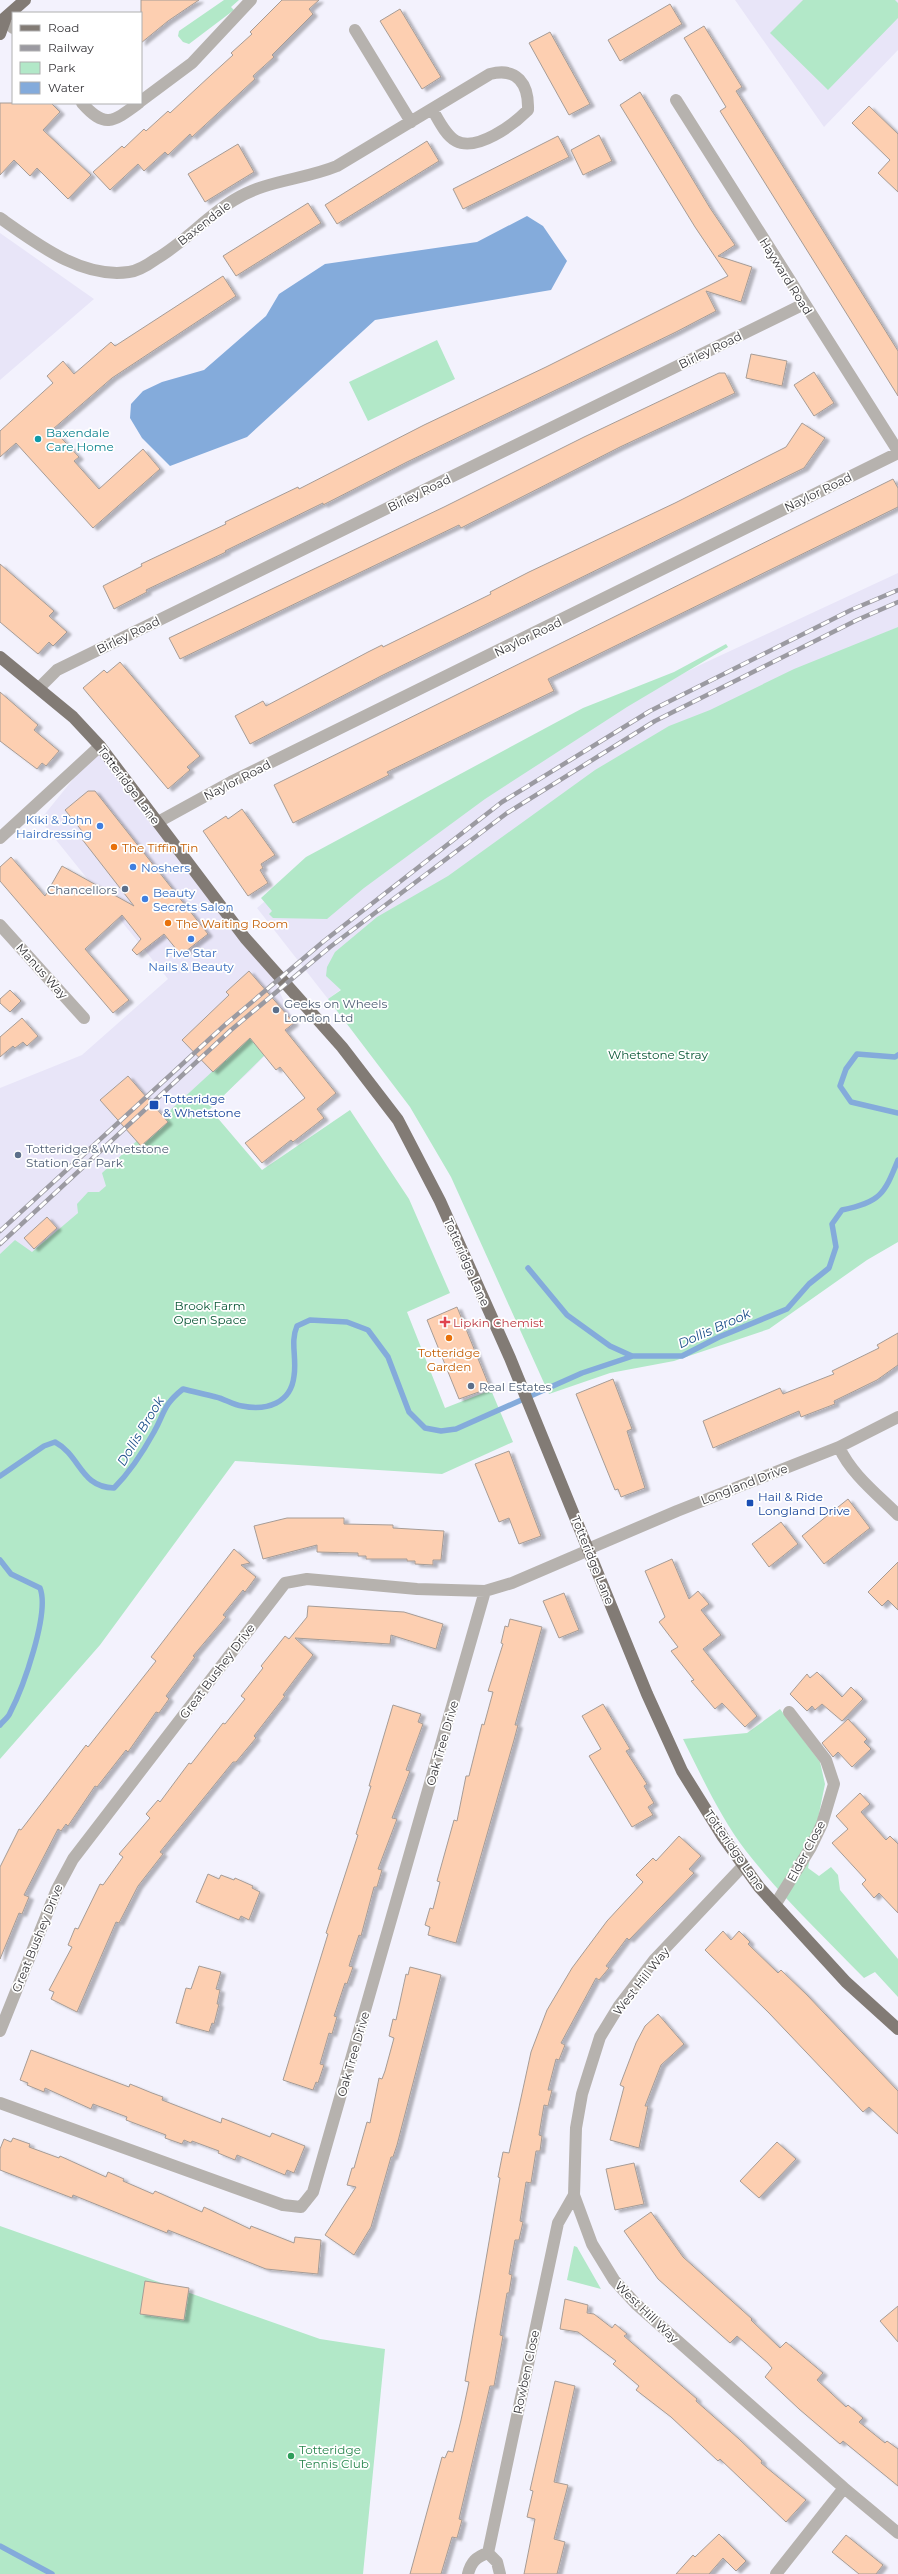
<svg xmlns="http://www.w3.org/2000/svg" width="898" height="2574" viewBox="0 0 898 2574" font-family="Montserrat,sans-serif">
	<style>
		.built { fill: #e8e5f8 }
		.green { fill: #b2e8c8 }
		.water { fill: #84abdb }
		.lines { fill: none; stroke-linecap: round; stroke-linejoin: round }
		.stream { stroke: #84abdb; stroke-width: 5.5 }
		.building { fill: #fdcfb1; stroke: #a69c96; filter: url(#shadow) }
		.minor { stroke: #b6b2ae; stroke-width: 12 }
		.major { stroke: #827b75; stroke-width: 12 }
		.rail-casing { stroke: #9b9aa1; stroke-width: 4.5 }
		.rail { stroke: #fff; stroke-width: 3; stroke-dasharray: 9; stroke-linecap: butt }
		.culture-dot { fill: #0f9aa8; stroke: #fff; stroke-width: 1.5 }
		.shop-dot { fill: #3f7fe0; stroke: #fff; stroke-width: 1.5 }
		.food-dot { fill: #e8710a; stroke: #fff; stroke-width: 1.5 }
		.service-dot { fill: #5c6f8a; stroke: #fff; stroke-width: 1.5 }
		.transit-dot { fill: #1a4fb4; stroke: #fff; stroke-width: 1.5 }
		.health-dot { fill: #e0444e; stroke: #fff; stroke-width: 1.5 }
		.leisure-dot { fill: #2e9e5b; stroke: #fff; stroke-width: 1.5 }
		.labels { text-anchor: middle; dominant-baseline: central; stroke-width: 3.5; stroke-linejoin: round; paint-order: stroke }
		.street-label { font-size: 12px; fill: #37363a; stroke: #fff }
		.culture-label { font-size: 12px; fill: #0d838f; stroke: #fff; text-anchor: start }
		.shop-label { font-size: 12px; fill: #366cbe; stroke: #fff; text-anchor: start }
		.food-label { font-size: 12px; fill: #c56008; stroke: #fff; text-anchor: start }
		.service-label { font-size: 12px; fill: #4e5e75; stroke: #fff; text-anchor: start }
		.park-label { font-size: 12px; fill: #085635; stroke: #fff }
		.transit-label { font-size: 12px; fill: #164399; stroke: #fff; text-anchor: start }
		.health-label { font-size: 12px; fill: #be3a42; stroke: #fff; text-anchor: start }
		.leisure-label { font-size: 12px; fill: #27864d; stroke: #fff; text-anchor: start }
		.water-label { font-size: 13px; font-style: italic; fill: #1a4e89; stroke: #fff }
	</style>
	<defs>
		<filter id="shadow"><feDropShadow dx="4.5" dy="2.5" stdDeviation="1" flood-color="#0004"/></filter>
	</defs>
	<rect width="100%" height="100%" fill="#f3f2fd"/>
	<path class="built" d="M735,0H898V50L824,127Z
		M0,233L94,299L0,380Z
		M898,573V627L882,634L540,841L328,999L257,908L314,859L700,665Z
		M100,746L264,960L295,1024L250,1071L38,1262L0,1270V1088L82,1055L168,979L40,820Z"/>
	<path class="green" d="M224,0H239L231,7L234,10L189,44L183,42L178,36L179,31Z
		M803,0H895L898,3V18L828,90L770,33Z
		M437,340L455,379L368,421L349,382Z
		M898,627V1242L867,1260L769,1329L674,1361L610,1373L549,1394L451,1177L410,1107L328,999L341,990L326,976L327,967L335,952L377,917L448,876L595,770L669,726L710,710L794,669Z
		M726,644L728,647L627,707L485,799L364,888L327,919L273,918L269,914L272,911L261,898L306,857L583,708L674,672Z
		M264,1024L279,1041L210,1109L262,1170L350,1110L409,1199L450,1293L407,1312L445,1408L491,1390L513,1442L442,1474L235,1461L100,1645L0,1759V1254L15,1240L32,1252L78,1213L77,1204L88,1192H99L106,1186L102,1173Z
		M780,1709L820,1762L825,1784L808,1868L819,1876L831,1867L838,1875L840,1890L898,1959V1997L875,1972L864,1978C824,1937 781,1896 746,1851C720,1817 702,1777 683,1739L747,1733Z
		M0,2226L320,2339L385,2349L363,2574H0Z
		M574,2246L577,2247L601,2289L567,2280Z"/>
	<path class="water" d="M527,216L543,226L567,261L551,290L375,320L247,437L170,466L142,438L130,418L131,404L143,391L162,382L204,370L266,316L279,294L325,264L477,242Z"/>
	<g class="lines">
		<path class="stream" d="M898,1055L895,1057L857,1054L846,1069L840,1086L851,1102L898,1113
			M528,1268L567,1315L610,1346L632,1356
			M0,1476L44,1446L55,1442C81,1456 80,1487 114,1488C130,1472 143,1452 154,1432C165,1412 163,1405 183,1389C194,1392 205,1394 216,1397C225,1399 233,1405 242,1406C267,1411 291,1403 294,1376C297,1358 290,1342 297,1326L310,1320L347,1322L368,1330L388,1357L409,1412L425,1428L441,1431L456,1429L582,1373L633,1356H682L719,1337L787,1309L809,1284L829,1268L836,1247L832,1224L842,1210C880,1202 884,1195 898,1160
			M0,1560L11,1574L40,1588C50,1613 23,1688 10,1713C8,1718 3,1721 0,1725
			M0,2546L52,2574"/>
	</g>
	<path class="building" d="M141,0H199L168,21L141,43Z
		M282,0H319L309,9L313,14L272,55L274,57L253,76L255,79L192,137L190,134L168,155L165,152L144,171L138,164L110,190L93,172L122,146L124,148L144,129L146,131L168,111L170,113L211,75L233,55L231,53L252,34L250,32Z
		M670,4L682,24L620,61L608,40Z
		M400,9L441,77L422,89L380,21Z
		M704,26L742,87L736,91L898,351V396L720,111L726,107L684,38Z
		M550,32L590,104L569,115L529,43Z
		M640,92L710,208L735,245L718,256L752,267L741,302L706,291L716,311L676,332L407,462L323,505V503L225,551L226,552L146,590L147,592L114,609L103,586L142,566L141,564L226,524L225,522L298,487L299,489L424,425L546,367L728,276L695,227L620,105Z
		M0,103H51L60,112L43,130L91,175L68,199L37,168L30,176L14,160L0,175Z
		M869,106L898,134V192L878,173L890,160L852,123Z
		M599,135L612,161L583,175L571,150Z
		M558,136L569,157L463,209L453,189Z
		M427,141L439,161L337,224L325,205Z
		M238,144L254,172L205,202L188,174Z
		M308,203L321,223L236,276L223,256Z
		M223,276L236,296L112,378L53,429L79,457L74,461L99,489L143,449L160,469L93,528L16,443L0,457V431L53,383L47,376L63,361L74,374L111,342L115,346Z
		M751,354L787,361L782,386L746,378Z
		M814,372L834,403L814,416L794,385Z
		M719,373H725L735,393L620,447L461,528L459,525L180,659L169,638L444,507L584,437Z
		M802,423L825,438L804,468L381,676L250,744L235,716L263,701L266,706L368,652L382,645L383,647L491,594L490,592L529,572L675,503L786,447Z
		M893,479L898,488V507L548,679L554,691L387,772L389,775L293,823L274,785Z
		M0,564L54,611L49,616L67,632L53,646L49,642L38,654L0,622Z
		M120,662L200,756L187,767L190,770L168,789L83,688L104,670L107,673Z
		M0,692L38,725L34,730L59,751L46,766L42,763L37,769L0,741Z
		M88,791H95L208,934L181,955L164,934L137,955L132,950L141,939L122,915L85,949L129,1000L113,1013L0,881V867L11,857L45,896L62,866L134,906L78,834L82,831L65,810Z
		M242,809L275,855L261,864L263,868L260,870L268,883L248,896L203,831L226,816L228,819Z
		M249,971L294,1023L285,1030L336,1093L317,1109L324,1118L293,1142L291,1140L262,1163L245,1143L305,1098L280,1067L276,1070L250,1038L213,1072L182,1040L229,995L226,992Z
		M10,990L21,1001L10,1012L0,1003V999Z
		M22,1018L38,1036L27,1046L23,1042L15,1048L13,1046L0,1057V1037Z
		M128,1076L168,1122L141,1146L100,1100Z
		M47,1217L57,1228L34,1249L24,1238Z
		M457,1307L490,1388L459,1399L427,1320Z
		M898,1333V1365L877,1380L834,1401L835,1404L801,1417L799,1411L713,1448L703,1421L780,1388L783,1394L834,1374L832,1371L879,1348L877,1345Z
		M613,1379L632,1429L627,1431L645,1488L621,1497L618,1489L615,1490L576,1394Z
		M509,1451L541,1536L519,1544L509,1518L499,1522L475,1464Z
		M848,1499L870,1528L824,1564L802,1536Z
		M287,1518H344V1524L393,1525V1528L444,1531L441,1560H433V1565L415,1564V1561H407V1559H366V1556H358V1553L317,1552V1545L263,1559L254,1526Z
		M781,1522L798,1544L769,1567L752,1544Z
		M234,1549L250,1563L241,1565L256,1577L245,1592L243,1590L223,1615L226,1617L193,1656L195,1657L166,1696L169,1699L159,1713L156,1712L128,1752L126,1750L97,1787L95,1786L68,1826L66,1824L61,1831L58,1829L24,1895L29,1897L22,1914L19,1913L0,1959V1867L19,1829L21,1830L86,1745L88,1747L156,1661L151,1657Z
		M672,1559L689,1599L698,1591L709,1604L701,1610L721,1635L703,1649L757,1716L745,1727L722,1703L715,1709L691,1681L694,1680L671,1651L678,1647L659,1622L665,1617L645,1571Z
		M898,1562V1610L888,1600L882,1606L868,1592Z
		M564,1593L579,1630L559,1638L543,1601Z
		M308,1606L404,1612L443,1624L436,1649L391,1635L390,1644L295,1638L313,1655L283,1695L285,1696L254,1736L256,1738L236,1762H233L160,1852L163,1854L138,1886L119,1923L116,1922L77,2012L51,1999L54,1992L49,1990L72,1947L68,1945L75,1928L78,1929L100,1884L103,1885L123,1857L119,1854L150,1818L146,1814L158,1800L160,1802L189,1763L191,1764L223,1723L225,1724L245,1699L241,1696L263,1668L261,1666L285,1636L289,1639L307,1617Z
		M510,1619L542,1627L515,1725H518L514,1740L456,1943L428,1935L430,1927L425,1925L430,1908L433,1909L440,1882L437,1881L454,1820L457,1821L466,1776H469L482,1724L484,1725L493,1692L488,1691L503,1644L501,1643L505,1626L508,1627Z
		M817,1672L842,1697L851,1687L863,1699L842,1721L822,1704L815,1710L812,1706L807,1711L790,1694L807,1674L810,1678Z
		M603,1704L630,1749L626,1751L647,1784L644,1786L654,1803L648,1807L653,1815L632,1827L589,1756L601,1749L582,1716Z
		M393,1705L421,1714L418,1722L423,1724L406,1770L410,1771L392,1818L397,1819L378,1869L382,1870L377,1887H374L361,1936L359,1935L349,1966L353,1967L347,1984L345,1983L334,2016L337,2017L332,2034L329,2033L320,2064L324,2065L318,2083L316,2082L313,2090L283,2080L328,1934L326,1933L358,1835L356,1834L371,1786H369Z
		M848,1719L867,1739L864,1742L871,1749L852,1767L838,1752L833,1757L822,1743Z
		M860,1793L870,1804L861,1812L886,1840L890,1836L898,1844V1913L879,1893L874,1898L862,1884L866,1880L832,1843L848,1829L836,1816Z
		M679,1836L701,1856L689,1869L694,1873L629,1940L627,1938L606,1966L609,1968L599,1980L596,1978L561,2043L565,2045L559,2060L556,2059L548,2090H552L548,2106L544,2105L539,2135L542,2136L540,2151H536L531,2183L526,2182L520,2221L523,2222L519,2240H515L509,2274L512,2275L509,2293H507L500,2335L503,2336L494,2386H490L459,2519L462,2520L457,2538L452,2537L441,2574H410L442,2457L445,2458L448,2451L453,2452L461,2420L469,2382L465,2381L500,2178L498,2177L503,2152L509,2153L531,2052L547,2010L572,1968L607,1921L643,1882L636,1875L653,1858L656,1861Z
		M208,1874L219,1879L221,1875L234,1880L235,1878L253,1886L252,1888L260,1892L249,1920L241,1916L239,1920L196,1902Z
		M723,1931L731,1940L739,1931L750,1942L748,1944L778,1973L781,1970L807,1995L898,2091V2134L869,2107L863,2112L769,2013L705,1950Z
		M199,1966L221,1972L216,1989L220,1990L217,2004H219L214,2024L212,2023L209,2032L176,2023L186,1988L191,1989Z
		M410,1967L441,1975L397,2145L393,2157H391L371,2227L354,2255L325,2235L356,2187L347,2185L352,2168H354L367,2122L370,2123L379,2078L382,2079L385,2071L394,2038L389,2036L393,2019L396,2020L406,1974L408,1975Z
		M658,2014L684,2044L661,2065L659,2070L645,2106H648L639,2148L610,2140L624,2087L620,2085L636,2043L645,2026Z
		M31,2050L129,2087L130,2084L152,2093L163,2097L162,2100L221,2123L222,2118L270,2137L272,2133L305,2146L294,2173L287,2170L285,2175L237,2155L235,2160L218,2153L219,2151L192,2141L191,2143L184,2140L182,2144L165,2138L166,2135L126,2120L127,2117L93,2104L91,2109L45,2088L44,2092L27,2085L28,2083L20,2080Z
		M13,2138L30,2144L29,2147L59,2158L60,2156L106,2177L108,2172L124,2179L123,2181L153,2194L155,2191L202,2212L204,2207L250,2229L251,2226L294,2243L295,2237L321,2240L318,2274L266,2269L168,2230L167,2233L73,2195L72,2198L0,2170V2149L4,2139L11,2142Z
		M777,2142L796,2159L759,2198L740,2181Z
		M634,2163L644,2204L615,2210L606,2169Z
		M651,2212L683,2257L752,2319L751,2320L780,2348L786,2342L823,2373L817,2380L846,2407L848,2405L863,2418L859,2422L885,2443L887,2441L898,2449V2486L843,2441L840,2444L799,2409L765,2377L772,2368L768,2363L737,2336L730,2343L658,2279L624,2231Z
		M145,2281L189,2288L184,2320L140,2314Z
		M565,2299L588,2305L587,2313L594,2314L612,2328L615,2324L627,2334L624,2336L697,2399L696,2401L739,2439L762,2461L761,2463L806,2500L786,2522L720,2459L718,2461L671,2417L636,2390L639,2386L613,2364L616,2361L578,2332L560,2329Z
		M898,2306V2342L880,2321Z
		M555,2381L575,2386L554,2482L568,2485L554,2539L565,2542L557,2574H524L535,2519L527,2517L533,2491L530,2490Z
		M719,2534L746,2561L736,2571L723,2558L709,2574H676L693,2555L695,2557Z
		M846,2535L883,2565L876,2574H859L832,2552Z"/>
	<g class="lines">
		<path class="minor" d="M5,20L13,28
			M355,30L411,122
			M676,100L898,451
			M141,101L192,63L251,0
			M82,103C105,129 113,122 139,103
			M0,218C37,244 82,279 129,272C137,271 149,264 156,259C184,243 206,217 234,200C266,180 303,180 337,166L490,74C517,67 529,84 528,110C513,125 477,152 456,141C445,135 438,119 432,109
			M39,688L57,670L804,304
			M158,822L231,782L898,453
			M0,838L100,746
			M0,925L84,1018
			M839,1447C851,1474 877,1494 898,1515
			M588,1549L677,1511L839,1447L898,1417
			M743,1866L655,1959L619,2006L600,2037L582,2094L576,2128L574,2195L592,2244L614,2280L636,2304L844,2488L898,2533
			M775,1905L811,1847L822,1824L834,1784L826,1760L789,1712
			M0,2031L57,1889L73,1859L285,1583L307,1579L417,1589L485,1591L512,1583L589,1550
			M0,2103L283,2205L301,2207L313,2192L485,1591
			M488,2553L558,2223L574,2195
			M488,2553L497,2562L500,2574
			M468,2574C471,2562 476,2557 488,2553
			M776,2574L844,2488"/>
		<path class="major" d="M0,22L25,0
			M0,34L5,20
			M0,657L73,717L100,746L245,938L342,1047L398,1120L440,1201L510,1358L647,1694L682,1771L723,1837L759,1887L846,1982L898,2029"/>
		<defs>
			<path id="rail" d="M0,1231L226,1024L324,941L502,802L650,711L851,610L898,590
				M0,1244L231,1030L330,947L507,813L655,721L857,620L898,602"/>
		</defs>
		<use href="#rail" class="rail-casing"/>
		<use href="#rail" class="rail"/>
	</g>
	<circle class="culture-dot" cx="38" cy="439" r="4"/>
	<g class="shop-dot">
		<circle cx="100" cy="826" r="4"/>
		<circle cx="133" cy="867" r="4"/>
		<circle cx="145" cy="899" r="4"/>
		<circle cx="191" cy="939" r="4"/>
	</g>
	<g class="food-dot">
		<circle cx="114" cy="847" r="4"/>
		<circle cx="168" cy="923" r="4"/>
		<circle cx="449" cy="1338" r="4"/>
	</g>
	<g class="service-dot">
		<circle cx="125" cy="889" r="4"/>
		<circle cx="276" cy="1010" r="4"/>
		<circle cx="18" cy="1155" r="4"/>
		<circle cx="471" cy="1386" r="4"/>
	</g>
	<g class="transit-dot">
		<rect x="149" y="1100" width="10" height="10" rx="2"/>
		<rect x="746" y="1499" width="8" height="8" rx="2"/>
	</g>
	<path class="health-dot" d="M443 1316h4v4h4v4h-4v4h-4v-4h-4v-4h4z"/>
	<circle class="leisure-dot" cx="291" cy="2456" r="4"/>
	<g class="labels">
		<g class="street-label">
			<text transform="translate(204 223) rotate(-38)">Baxendale</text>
			<text transform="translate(786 276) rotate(58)">Hayward Road</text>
			<text transform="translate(710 350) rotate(-26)">Birley Road</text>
			<text transform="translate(818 492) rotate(-26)">Naylor Road</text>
			<text transform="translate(419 493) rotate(-26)">Birley Road</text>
			<text transform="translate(128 635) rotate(-26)">Birley Road</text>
			<text transform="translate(528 637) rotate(-26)">Naylor Road</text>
			<text transform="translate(237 780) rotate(-27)">Naylor Road</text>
			<text transform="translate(129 785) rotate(53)">Totteridge Lane</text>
			<text transform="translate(42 971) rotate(48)">Manus Way</text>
			<text transform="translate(467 1262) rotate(66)">Totteridge Lane</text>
			<text transform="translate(744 1484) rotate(-21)">Longland Drive</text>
			<text transform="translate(593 1560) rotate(68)">Totteridge Lane</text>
			<text transform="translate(217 1671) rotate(-53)">Great Bushey Drive</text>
			<text transform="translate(442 1743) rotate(-74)">Oak Tree Drive</text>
			<text transform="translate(735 1850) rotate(55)">Totteridge Lane</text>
			<text transform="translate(806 1851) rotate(-62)">Elder Close</text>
			<text transform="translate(37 1938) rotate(-68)">Great Bushey Drive</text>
			<text transform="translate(641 1981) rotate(-52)">West Hill Way</text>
			<text transform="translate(353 2054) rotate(-74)">Oak Tree Drive</text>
			<text transform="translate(647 2312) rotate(44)">West Hill Way</text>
			<text transform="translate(526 2372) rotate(-78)">Rowben Close</text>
		</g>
		<g class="culture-label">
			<text x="46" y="432">Baxendale<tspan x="46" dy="14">Care Home</tspan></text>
		</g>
		<g class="shop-label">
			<text x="92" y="819" text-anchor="end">Kiki &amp; John<tspan x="92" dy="14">Hairdressing</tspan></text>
			<text x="141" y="867">Noshers</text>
			<text x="153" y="892">Beauty<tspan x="153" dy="14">Secrets Salon</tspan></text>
			<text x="191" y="952" text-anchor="middle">Five Star<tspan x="191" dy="14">Nails &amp; Beauty</tspan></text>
		</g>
		<g class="food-label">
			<text x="122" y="847">The Tiffin Tin</text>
			<text x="176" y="923">The Waiting Room</text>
			<text x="449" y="1352" text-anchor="middle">Totteridge<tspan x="449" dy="14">Garden</tspan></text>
		</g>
		<g class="service-label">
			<text x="117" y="889" text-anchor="end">Chancellors</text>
			<text x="284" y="1003">Geeks on Wheels<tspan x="284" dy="14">London Ltd</tspan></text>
			<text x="26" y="1148">Totteridge &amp; Whetstone<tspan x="26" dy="14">Station Car Park</tspan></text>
			<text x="479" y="1386">Real Estates</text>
		</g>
		<g class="park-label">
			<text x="658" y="1054">Whetstone Stray</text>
			<text x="210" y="1305">Brook Farm<tspan x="210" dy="14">Open Space</tspan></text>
		</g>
		<g class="transit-label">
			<text x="163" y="1098">Totteridge<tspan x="163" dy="14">&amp; Whetstone</tspan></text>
			<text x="758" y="1496">Hail &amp; Ride<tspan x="758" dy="14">Longland Drive</tspan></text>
		</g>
		<g class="health-label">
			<text x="453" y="1322">Lipkin Chemist</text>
		</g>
		<g class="leisure-label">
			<text x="299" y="2449">Totteridge<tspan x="299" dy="14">Tennis Club</tspan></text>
		</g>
		<g class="water-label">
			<text transform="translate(714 1328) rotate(-24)">Dollis Brook</text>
			<text transform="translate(140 1431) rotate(-59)">Dollis Brook</text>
		</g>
	</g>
	<rect x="12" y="12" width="130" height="92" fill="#ffffff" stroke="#afafb0"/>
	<rect x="20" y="25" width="20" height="6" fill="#827b75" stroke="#afafb0"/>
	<text x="48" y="32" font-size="12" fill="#37363a">Road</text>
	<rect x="20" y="45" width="20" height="6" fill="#9b9aa1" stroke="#afafb0"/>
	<text x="48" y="52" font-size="12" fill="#37363a">Railway</text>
	<rect x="20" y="62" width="20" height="12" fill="#b2e8c8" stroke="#afafb0"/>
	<text x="48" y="72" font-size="12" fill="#37363a">Park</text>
	<rect x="20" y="82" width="20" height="12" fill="#84abdb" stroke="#afafb0"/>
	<text x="48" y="92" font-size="12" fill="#37363a">Water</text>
</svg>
